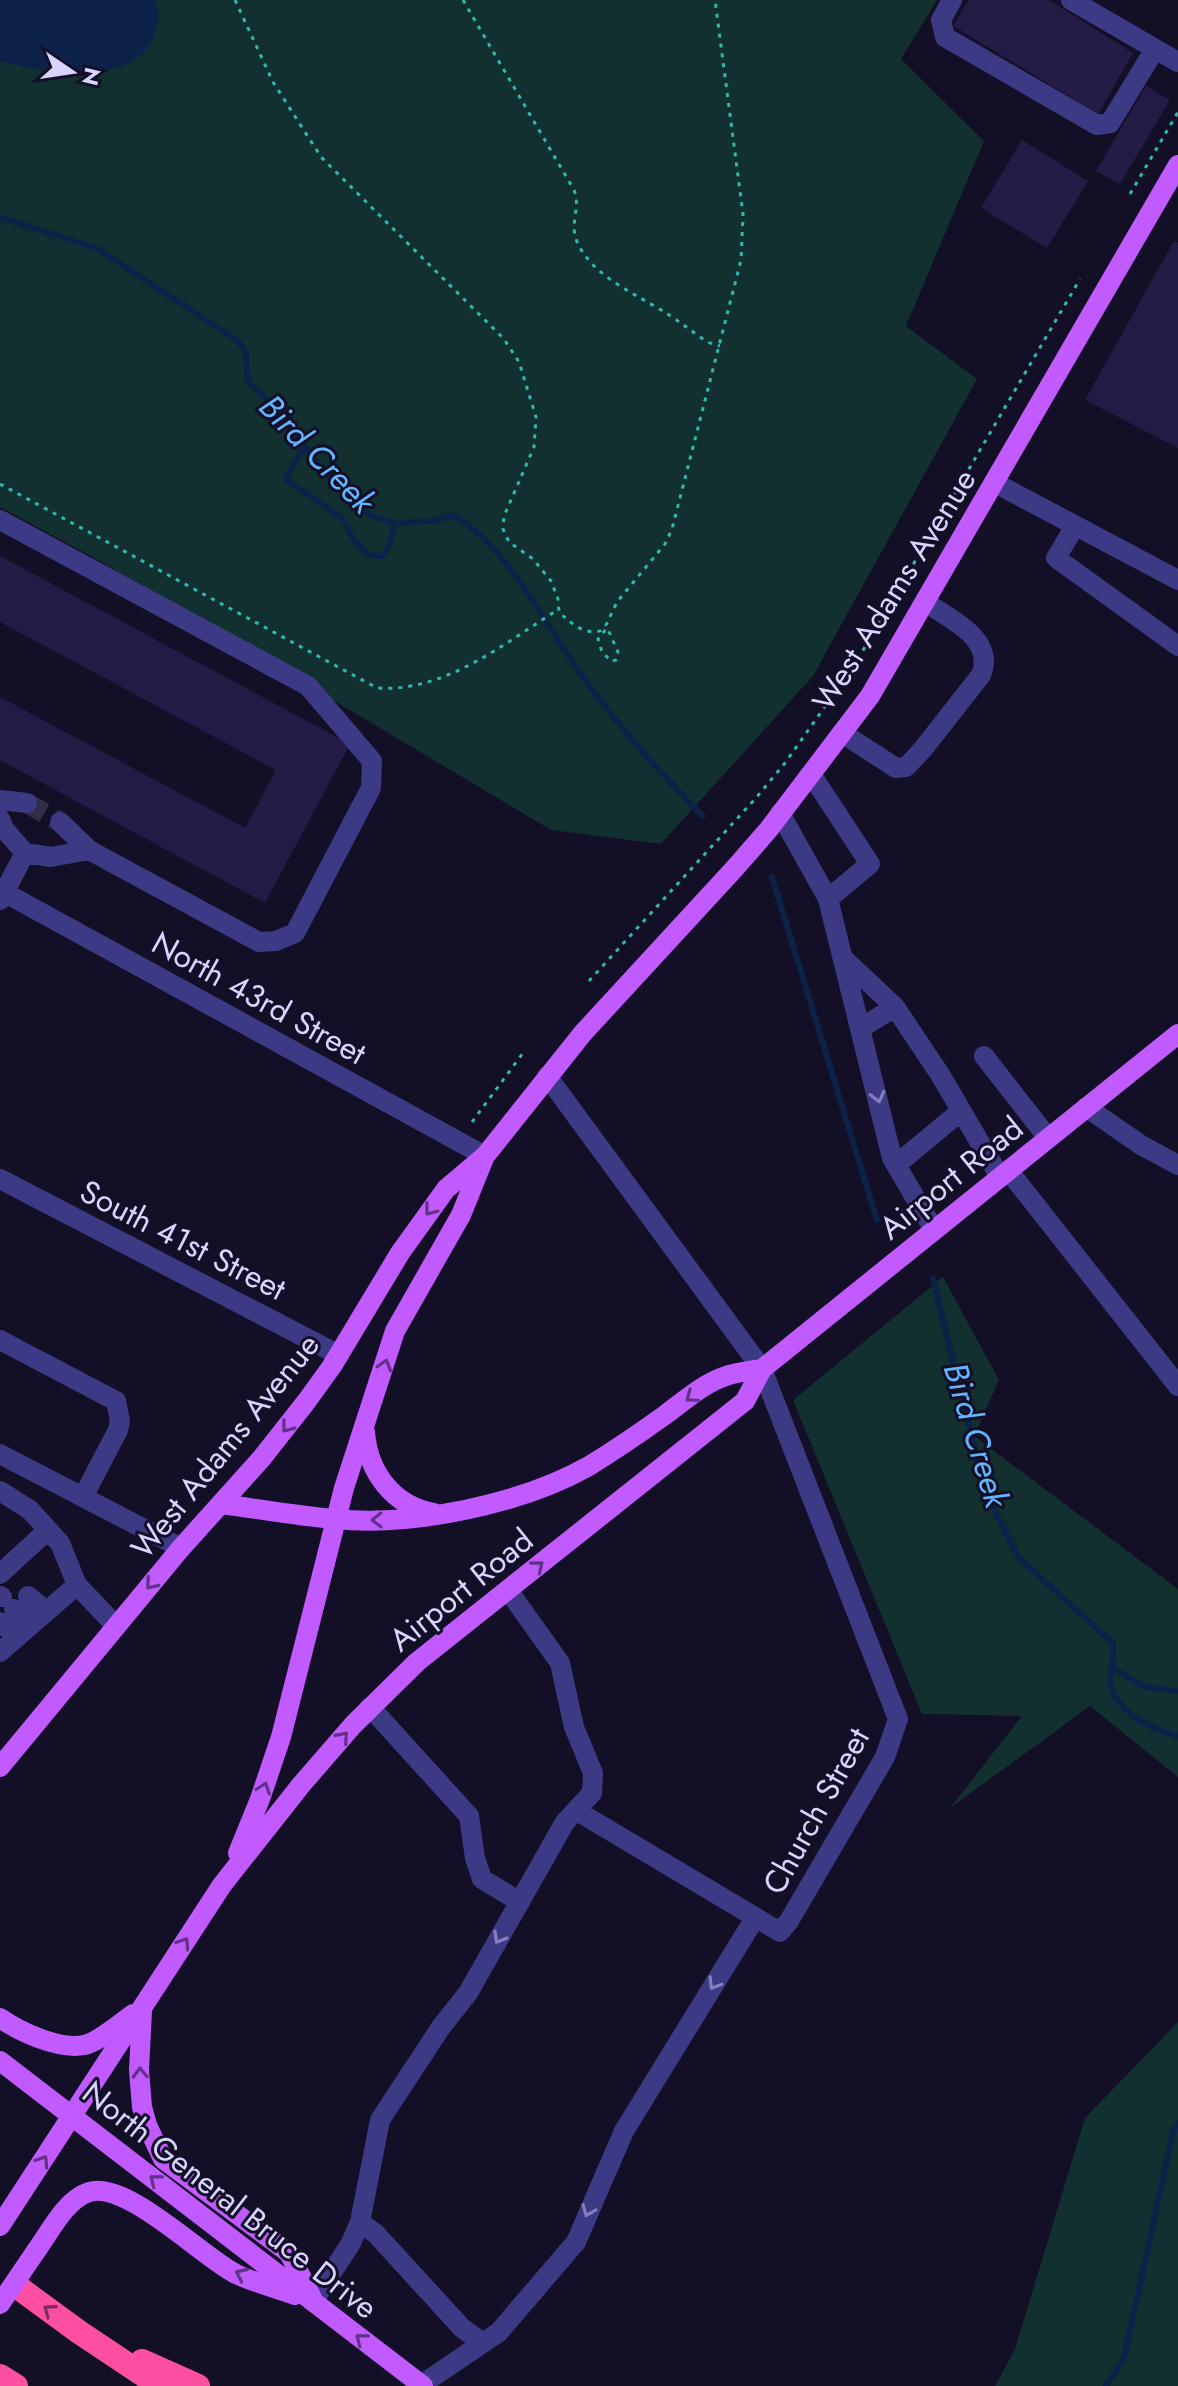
<svg xmlns="http://www.w3.org/2000/svg" width="1178" height="2386" viewBox="0 0 1178 2386" font-family="Jost,sans-serif">
	<style>
		.green { fill: #12302f }
		.water { fill: #0c2248 }
		.lines { fill: none; stroke-linecap: round; stroke-linejoin: round }
		.stream { stroke: #0c2248; stroke-width: 6 }
		.building { fill: #241b47 }
		.minor-tunnel { stroke: #312d47; stroke-width: 20; stroke-dasharray: 20 10; stroke-linecap: butt }
		.path { stroke: #2fb8b0; stroke-width: 3; stroke-dasharray: 4 6; stroke-linecap: butt }
		.minor { stroke: #3d3a85; stroke-width: 20 }
		.major { stroke: #c25bff; stroke-width: 20 }
		.highway { stroke: #ff4fa3; stroke-width: 24 }
		.major-bridge { stroke: #c25bff; stroke-width: 20 }
		.oneway { stroke: #837fbc }
		.oneway2 { stroke: #623188 }
		.oneway3 { stroke: #7d2c5e }
		.labels { text-anchor: middle; dominant-baseline: central; stroke-width: 6; stroke-linejoin: round; paint-order: stroke }
		.street-label { font-size: 32px; fill: #d9d4ff; stroke: #130f26 }
		.water-label { font-size: 34px; font-style: italic; fill: #62b6ff; stroke: #130f26 }
	</style>
	<rect width="100%" height="100%" fill="#130f26"/>
	<path class="green" d="M0,0H937L901,59L984,141L906,326L977,379L813,676L661,844L551,830L98,560L0,507Z
		M943,1277L999,1380L974,1436L1178,1589V1777L1090,1706L950,1808L1022,1716L922,1714L793,1400Z
		M1178,2022V2386H995L1015,2349L1085,2118Z"/>
	<path class="water" d="M0,0H155C161,12 158,24 154,36C134,89 41,73 0,61Z"/>
	<g class="lines">
		<path class="stream" d="M0,217L98,249L238,341L246,353L248,382L261,393L326,474L371,516L394,523L432,521L454,515C513,553 542,621 583,677C619,727 659,772 703,816
			M304,448L285,479L342,518L354,540L368,555L383,556L391,541L394,523
			M772,877L877,1220
			M933,1279L981,1475L997,1515L1019,1558L1113,1643L1112,1667L1145,1687L1178,1691
			M1112,1667C1111,1673 1109,1682 1111,1687C1121,1715 1152,1729 1178,1736
			M1106,2386L1124,2358L1173,2132L1178,2123"/>
	</g>
	<path class="building" d="M969,0H1049L1133,53L1098,114L953,26Z
		M1146,86L1170,100L1120,184L1096,171Z
		M1022,140L1088,181L1047,248L981,208Z
		M1174,241L1178,243V448L1085,400Z
		M0,556L350,744L265,903L0,760V697L245,828L276,770L0,622Z"/>
	<g class="lines">
		<path class="minor-tunnel" d="M27,803L60,822"/>
		<path class="path" d="M235,0L273,82L321,157L504,339L519,362L536,417L534,447L504,516L503,529L509,542L533,559L551,581L558,599L559,612C574,626 587,637 606,629L598,639L602,652L611,661L616,660L618,652L606,625L617,602L665,544L672,529L741,260L743,214L715,0
			M463,0L574,190C581,207 570,222 576,239C589,275 636,294 666,313C680,322 693,332 707,342L720,346
			M1130,194L1178,112
			M0,484L377,688C444,693 505,643 559,609
			M589,981L755,799L785,763L855,664L1080,279
			M472,1122L523,1053"/>
		<path class="minor" d="M952,0L941,20L945,37L1097,125L1110,123L1155,49
			M1071,0L1178,62
			M995,483L1178,580
			M0,520L308,686L372,761L371,788L295,933L276,941L259,942L89,850L51,857L25,853L4,829L0,819
			M1075,526L1056,558L1178,646
			M842,733L896,768L906,767L923,749L981,675C996,639 950,619 925,602
			M811,774L870,864L828,899L892,1158L934,1230
			M0,800L27,803
			M780,813L828,899
			M60,822L89,850
			M0,890L485,1156
			M0,900L25,853
			M845,960L895,1007L941,1076L1000,1177
			M861,1028L895,1007
			M984,1056L1048,1138
			M547,1076L762,1369L898,1719L885,1757L789,1921L780,1932L577,1811
			M1086,1107L1141,1145L1178,1165
			M896,1165L961,1111
			M1008,1170L1178,1386
			M0,1179L339,1355
			M0,1340L116,1401L120,1421L118,1430L83,1497
			M0,1454L181,1548
			M0,1491L30,1510L60,1543L77,1585L116,1626
			M0,1574L48,1530
			M0,1596L2,1597
			M28,1596L46,1611
			M14,1609L31,1624
			M0,1622L17,1637
			M0,1652L77,1585
			M370,1707L469,1816L475,1858L482,1879L520,1902
			M360,2222L376,2234L462,2328L483,2343
			M313,2302L351,2243L360,2222L380,2120L441,2027L468,1993L565,1822L592,1793L593,1773L574,1727L560,1663L508,1590
			M421,2385L499,2332L576,2242L624,2131L755,1918"/>
		<path class="major" d="M365,1432C368,1472 393,1506 434,1513
			M221,1504C259,1509 297,1516 335,1519C412,1527 522,1504 589,1466C615,1450 640,1433 665,1415C684,1401 704,1383 726,1376C737,1372 750,1371 762,1369
			M0,1767L181,1548L261,1459L306,1402L332,1366L400,1253L446,1189L485,1156L583,1033L735,868L769,829L870,696L1178,165
			M238,1853L260,1799L281,1737L344,1488L395,1331L461,1215L484,1158
			M142,2011L139,2070L142,2107L147,2125L163,2159L289,2253L312,2298
			M0,2018C20,2032 59,2050 84,2045C97,2043 122,2022 133,2014
			M0,2061L423,2386
			M0,2226L222,1885L301,1785L353,1725L417,1662L745,1401L762,1369L1178,1034
			M36,2251C50,2232 65,2200 89,2192C126,2180 201,2256 236,2274C255,2283 276,2288 295,2295"/>
		<path class="highway" d="M19,2288L79,2332L160,2386
			M142,2361L198,2386
			M0,2376L16,2386"/>
		<path class="major-bridge" d="M0,2304L36,2251"/>
	</g>
	<defs><path id="oneway-chevron" d="M-2-3.5L2.5 0L-2 3.5" fill="none" stroke-width="1.6" stroke-linecap="round" stroke-linejoin="round" transform="scale(2)"/></defs>
	<g class="oneway">
		<use href="#oneway-chevron" transform="translate(878 1097) rotate(76)"/>
		<use href="#oneway-chevron" transform="translate(499 1938) rotate(120)"/>
		<use href="#oneway-chevron" transform="translate(714 1984) rotate(122)"/>
		<use href="#oneway-chevron" transform="translate(588 2211) rotate(112)"/>
	</g>
	<g class="oneway2">
		<use href="#oneway-chevron" transform="translate(430 1210) rotate(128)"/>
		<use href="#oneway-chevron" transform="translate(385 1365) rotate(-73)"/>
		<use href="#oneway-chevron" transform="translate(691 1397) rotate(144)"/>
		<use href="#oneway-chevron" transform="translate(287 1427) rotate(128)"/>
		<use href="#oneway-chevron" transform="translate(377 1520) rotate(179)"/>
		<use href="#oneway-chevron" transform="translate(538 1566) rotate(-39)"/>
		<use href="#oneway-chevron" transform="translate(151 1584) rotate(130)"/>
		<use href="#oneway-chevron" transform="translate(343 1737) rotate(-49)"/>
		<use href="#oneway-chevron" transform="translate(264 1788) rotate(-71)"/>
		<use href="#oneway-chevron" transform="translate(184 1943) rotate(-57)"/>
		<use href="#oneway-chevron" transform="translate(140 2073) rotate(-92)"/>
		<use href="#oneway-chevron" transform="translate(43 2161) rotate(-57)"/>
		<use href="#oneway-chevron" transform="translate(155 2180) rotate(-142)"/>
		<use href="#oneway-chevron" transform="translate(241 2274) rotate(-155)"/>
		<use href="#oneway-chevron" transform="translate(361 2339) rotate(-142)"/>
	</g>
	<use class="oneway3" href="#oneway-chevron" transform="translate(49 2310) rotate(-144)"/>
	<g class="labels">
		<g class="street-label">
			<text transform="translate(894 590) rotate(-58)">West Adams Avenue</text>
			<text transform="translate(259 998) rotate(29)">North 43rd Street</text>
			<text transform="translate(951 1178) rotate(-39)">Airport Road</text>
			<text transform="translate(183 1240) rotate(27)">South 41st Street</text>
			<text transform="translate(225 1446) rotate(-51)">West Adams Avenue</text>
			<text transform="translate(461 1590) rotate(-39)">Airport Road</text>
			<text transform="translate(816 1811) rotate(-61)">Church Street</text>
			<text transform="translate(230 2200) rotate(38)">North General Bruce Drive</text>
		</g>
		<g class="water-label">
			<text transform="translate(317 454) rotate(46)">Bird Creek</text>
			<text transform="translate(976 1435) rotate(73)">Bird Creek</text>
		</g>
	</g>
	<g transform="translate(72 72) rotate(103)" stroke="#130f26" stroke-width="6" paint-order="stroke">
	<path d="M0-6L14 30L0 20L-14 30Z" fill="#d9d4ff"/>
	<text y="-12" font-size="22" font-weight="bold" text-anchor="middle" fill="#d9d4ff">N</text>
	</g>
</svg>
